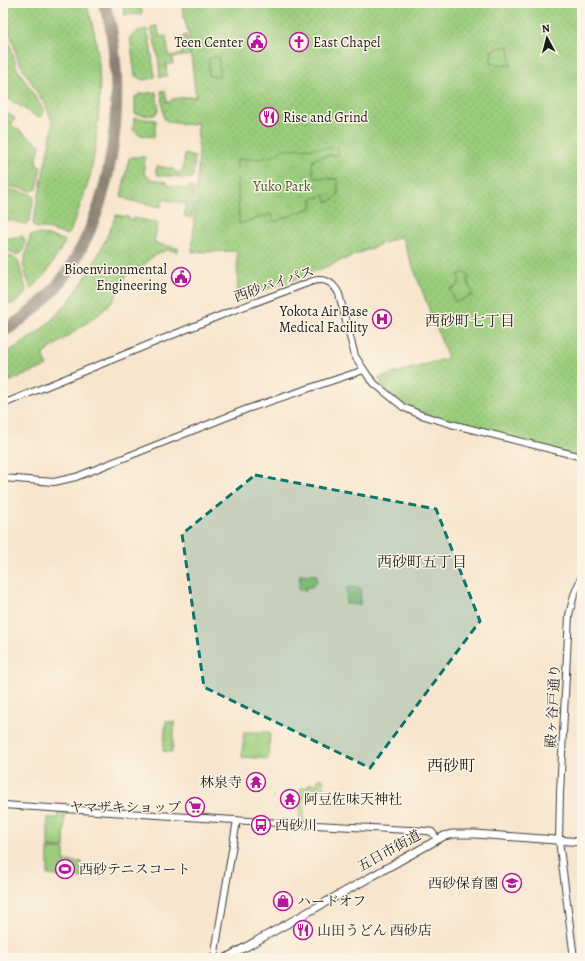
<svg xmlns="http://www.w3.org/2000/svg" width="585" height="961" viewBox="0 0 585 961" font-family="Alegreya,'Noto Serif JP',serif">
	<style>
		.grass { fill: url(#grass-dots); stroke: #5b744c }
		.park { fill: url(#park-tufts); stroke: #5b744c }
		.pitch { fill: #9acc7c; stroke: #5b744c }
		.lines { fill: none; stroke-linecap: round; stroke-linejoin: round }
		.taxiway { stroke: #8a8074; stroke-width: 12 }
		.tertiary-casing { stroke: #3d3a37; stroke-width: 8 }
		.primary-casing { stroke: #3d3a37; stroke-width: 9 }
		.tertiary { stroke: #fff; stroke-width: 6 }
		.primary { stroke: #fff; stroke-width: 7 }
		.marked { fill: #0f766e; fill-opacity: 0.2; stroke: #0f766e; stroke-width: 3; stroke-dasharray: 8 5; stroke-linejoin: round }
		.labels { text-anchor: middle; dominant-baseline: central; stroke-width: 3; stroke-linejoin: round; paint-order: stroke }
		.poi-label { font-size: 14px; fill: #1c1c1c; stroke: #fcf5e5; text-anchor: start }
		.park-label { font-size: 14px; fill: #485a3e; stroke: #fcf5e5 }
		.street-label { font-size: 14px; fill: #1c1c1c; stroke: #fcf5e5 }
		.neighbourhood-label { font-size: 15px; fill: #1c1c1c; stroke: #fcf5e5 }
		.quarter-label { font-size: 16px; fill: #1c1c1c; stroke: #fcf5e5 }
	</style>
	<defs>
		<pattern id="grass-dots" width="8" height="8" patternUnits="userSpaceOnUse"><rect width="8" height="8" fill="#9acc7c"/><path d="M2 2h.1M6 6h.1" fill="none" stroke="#84af6b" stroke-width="1.8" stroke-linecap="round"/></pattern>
		<pattern id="park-tufts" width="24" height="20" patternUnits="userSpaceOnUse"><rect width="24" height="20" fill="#9acc7c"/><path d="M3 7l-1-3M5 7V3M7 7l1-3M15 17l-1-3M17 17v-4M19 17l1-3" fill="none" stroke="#84af6b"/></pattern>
	</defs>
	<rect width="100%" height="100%" fill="#fcf5e5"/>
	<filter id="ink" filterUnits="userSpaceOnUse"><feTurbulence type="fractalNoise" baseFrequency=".025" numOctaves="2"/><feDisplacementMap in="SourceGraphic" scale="8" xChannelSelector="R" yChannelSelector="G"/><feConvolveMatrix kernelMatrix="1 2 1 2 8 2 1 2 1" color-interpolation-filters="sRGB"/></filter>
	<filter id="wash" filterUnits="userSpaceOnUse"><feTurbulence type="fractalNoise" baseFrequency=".012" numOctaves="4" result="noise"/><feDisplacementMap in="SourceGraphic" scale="16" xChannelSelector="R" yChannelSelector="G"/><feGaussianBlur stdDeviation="0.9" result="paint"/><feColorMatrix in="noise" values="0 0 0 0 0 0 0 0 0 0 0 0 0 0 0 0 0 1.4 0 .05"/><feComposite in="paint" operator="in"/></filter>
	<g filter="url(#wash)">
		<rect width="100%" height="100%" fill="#f7e5cd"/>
		<path class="grass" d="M3,3H86C101,46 102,85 97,129C96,143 94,158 91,172C86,192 78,212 70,232L66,235L45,228H37L35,227L33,223L53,125L48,110L19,62L3,11Z
			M122,3H140L142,12L141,14L125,15Z
			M181,3H582V457L497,436L403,407L391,394L380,384L382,383L378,378L448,358L401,236L294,280L238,299L237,251L192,252L199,154L197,122L191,125L168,122L166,119H164L161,91H165L167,102L172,101V99L195,96L196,98L189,37Z
			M3,23L17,68L43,109L44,112L40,117H37L3,95Z
			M157,26L160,37L166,36L169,56L182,54L180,39L186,35L190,55L172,58L173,64H166L167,76L160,77L158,56L151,27Z
			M146,29L148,31L155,76L154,78L143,80L135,76L130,37L138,31Z
			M156,92C157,96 157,100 158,105C160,120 145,115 135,114V97L140,94Z
			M3,111L15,118L11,125L40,145L36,164L41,166L37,189L33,191L5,185L4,188L31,194L34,198L29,222L25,224L3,219Z
			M134,118L156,120L154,137C146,136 139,136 133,130Z
			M185,154L195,157L193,177L189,179L178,178V172H182Z
			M133,157H145L144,173L151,179L167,182V185L188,189L189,186H192L194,189L192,218L184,216L186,204L163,199L161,207L128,200L121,196L129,158Z
			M157,166L173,169L177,173L176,177L158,175L155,170H157Z
			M116,215L129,217L128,219L133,220L134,218L158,223L154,243L178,248V251L167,250L159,253L152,257L141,268L133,270L127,274L113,301L99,314L43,354L47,366L3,384V354C10,351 17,346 24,342C70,312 96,265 116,215Z
			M40,234L64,240L65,242L47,272L31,290L23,265L30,237L31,235Z
			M21,236L23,237L25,241C24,247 24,253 18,255L3,248V239Z
			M3,252L18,260L27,293L13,304L3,303Z"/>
		<path class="park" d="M509,46L511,66L491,63L492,50Z
			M338,148V155L324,156L314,159L312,163L313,174L315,176V178L338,179V195L334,199L327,202L324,195L311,199L313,207L274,222L271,214L239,224L237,159C249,159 275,161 282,149Z
			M466,272L469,279L467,280L473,295L455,302L450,289L458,286L460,281L458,275Z
			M300,574L317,575V582L312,587H306V591L299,590Z
			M347,587L361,588L360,605L346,604Z
			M166,721L175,722L172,752L163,751Z
			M244,732H270L268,759L242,757Z
			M318,779H323L324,789L305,790L304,821H299L301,788L308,787L309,784H318Z
			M58,811H65L64,848H48V818H58Z"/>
		<path class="pitch" d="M219,57V76H209V58Z
			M48,849H64V861L82,862L83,878L48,875Z"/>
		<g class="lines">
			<path class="taxiway" d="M3,332C24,318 44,303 60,282C112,212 125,114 111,29C110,20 106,12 104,3"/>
		</g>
	</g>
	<g filter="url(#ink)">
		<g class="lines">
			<defs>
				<path id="tertiary" d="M3,404L229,312L313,281C325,278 333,282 339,294L355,356L368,376L375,384L403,407L421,415L451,424L582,457
					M3,478L54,482L76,477L247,409L364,370
					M3,805L297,824L427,831L432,832L437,839
					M214,958L237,820
					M574,958L559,840L560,793L569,615L574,595L582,576"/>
				<path id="primary" d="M226,958L444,836L453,834H475L582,842"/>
			</defs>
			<use href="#tertiary" class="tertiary-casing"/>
			<use href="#primary" class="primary-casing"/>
			<use href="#tertiary" class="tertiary"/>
			<use href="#primary" class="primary"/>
		</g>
	</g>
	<path class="marked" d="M255,475L436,509L480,621L370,768L204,687L182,534Z"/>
	<defs>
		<symbol id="civic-ring" viewBox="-11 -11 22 22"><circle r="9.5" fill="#fcf5e5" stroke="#b5179e" stroke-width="1.5"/><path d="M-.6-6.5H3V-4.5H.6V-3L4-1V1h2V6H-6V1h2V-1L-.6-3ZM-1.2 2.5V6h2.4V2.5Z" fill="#b5179e"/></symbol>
		<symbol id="church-ring" viewBox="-11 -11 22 22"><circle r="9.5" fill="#fcf5e5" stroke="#b5179e" stroke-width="1.5"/><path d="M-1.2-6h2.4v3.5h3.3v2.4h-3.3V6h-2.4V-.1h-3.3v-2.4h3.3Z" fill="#b5179e"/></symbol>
		<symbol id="restaurant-ring" viewBox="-11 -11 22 22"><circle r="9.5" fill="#fcf5e5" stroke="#b5179e" stroke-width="1.5"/><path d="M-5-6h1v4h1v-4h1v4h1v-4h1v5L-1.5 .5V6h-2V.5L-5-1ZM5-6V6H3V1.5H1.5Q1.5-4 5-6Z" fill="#b5179e"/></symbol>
		<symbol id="hospital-ring" viewBox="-11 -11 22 22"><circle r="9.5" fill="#fcf5e5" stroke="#b5179e" stroke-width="1.5"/><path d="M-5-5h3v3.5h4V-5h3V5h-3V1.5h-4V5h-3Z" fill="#b5179e"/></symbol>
		<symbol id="temple-ring" viewBox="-11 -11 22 22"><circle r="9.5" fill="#fcf5e5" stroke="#b5179e" stroke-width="1.5"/><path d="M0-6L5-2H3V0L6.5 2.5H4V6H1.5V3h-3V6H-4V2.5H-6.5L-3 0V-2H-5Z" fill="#b5179e"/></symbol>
		<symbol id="supermarket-ring" viewBox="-11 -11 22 22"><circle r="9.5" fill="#fcf5e5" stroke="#b5179e" stroke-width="1.5"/><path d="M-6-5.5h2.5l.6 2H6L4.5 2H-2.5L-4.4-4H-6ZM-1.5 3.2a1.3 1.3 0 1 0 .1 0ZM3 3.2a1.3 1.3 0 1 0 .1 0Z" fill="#b5179e"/></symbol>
		<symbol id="bus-ring" viewBox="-11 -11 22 22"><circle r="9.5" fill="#fcf5e5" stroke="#b5179e" stroke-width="1.5"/><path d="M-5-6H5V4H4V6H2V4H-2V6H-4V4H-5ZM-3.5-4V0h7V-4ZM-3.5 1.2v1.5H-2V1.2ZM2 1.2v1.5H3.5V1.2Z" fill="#b5179e"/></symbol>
		<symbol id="stadium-ring" viewBox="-11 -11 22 22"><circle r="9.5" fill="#fcf5e5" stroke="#b5179e" stroke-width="1.5"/><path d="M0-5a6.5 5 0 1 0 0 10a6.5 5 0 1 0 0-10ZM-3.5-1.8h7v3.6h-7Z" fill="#b5179e"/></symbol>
		<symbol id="school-ring" viewBox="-11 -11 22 22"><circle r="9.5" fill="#fcf5e5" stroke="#b5179e" stroke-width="1.5"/><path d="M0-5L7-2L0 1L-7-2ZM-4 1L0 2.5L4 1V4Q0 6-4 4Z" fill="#b5179e"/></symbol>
		<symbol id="shop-ring" viewBox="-11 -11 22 22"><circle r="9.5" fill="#fcf5e5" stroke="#b5179e" stroke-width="1.5"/><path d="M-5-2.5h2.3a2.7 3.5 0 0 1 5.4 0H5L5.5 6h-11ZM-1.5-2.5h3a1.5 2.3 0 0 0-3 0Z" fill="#b5179e"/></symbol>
	</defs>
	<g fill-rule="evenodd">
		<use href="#civic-ring" x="246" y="31" width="22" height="22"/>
		<use href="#church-ring" x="288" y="31" width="22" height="22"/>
		<use href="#restaurant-ring" x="258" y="106" width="22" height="22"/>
		<use href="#civic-ring" x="170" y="266" width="22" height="22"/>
		<use href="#hospital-ring" x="371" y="308" width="22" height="22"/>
		<use href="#temple-ring" x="245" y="771" width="22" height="22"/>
		<use href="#temple-ring" x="279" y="788" width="22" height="22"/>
		<use href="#supermarket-ring" x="184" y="796" width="22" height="22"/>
		<use href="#bus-ring" x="250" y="814" width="22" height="22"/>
		<use href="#stadium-ring" x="54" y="858" width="22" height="22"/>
		<use href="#school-ring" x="501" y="872" width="22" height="22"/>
		<use href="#shop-ring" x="272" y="890" width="22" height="22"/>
		<use href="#restaurant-ring" x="292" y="919" width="22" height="22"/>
	</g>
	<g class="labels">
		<g class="poi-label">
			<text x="243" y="42" text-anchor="end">Teen Center</text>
			<text x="313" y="42">East Chapel</text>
			<text x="283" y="117">Rise and Grind</text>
			<text x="167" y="269" text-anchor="end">Bioenvironmental<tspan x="167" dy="16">Engineering</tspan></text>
			<text x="368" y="311" text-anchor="end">Yokota Air Base<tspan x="368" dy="16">Medical Facility</tspan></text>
			<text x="242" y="782" text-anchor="end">林泉寺</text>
			<text x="304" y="799">阿豆佐味天神社</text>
			<text x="181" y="807" text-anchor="end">ヤマザキショップ</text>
			<text x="275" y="825">西砂川</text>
			<text x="79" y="869">西砂テニスコート</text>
			<text x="498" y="883" text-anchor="end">西砂保育園</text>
			<text x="297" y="901">ハードオフ</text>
			<text x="317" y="930">山田うどん 西砂店</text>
		</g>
		<g class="park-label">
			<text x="282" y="186">Yuko Park</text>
		</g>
		<g class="street-label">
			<text transform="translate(274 284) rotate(-19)">西砂バイパス</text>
			<text transform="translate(553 706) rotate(-87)">殿ヶ谷戸通り</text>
			<text transform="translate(389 851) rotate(-29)">五日市街道</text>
		</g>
		<g class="neighbourhood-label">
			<text x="470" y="321">西砂町七丁目</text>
			<text x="422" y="562">西砂町五丁目</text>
		</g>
		<g class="quarter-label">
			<text x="451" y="766">西砂町</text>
		</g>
	</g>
	<rect width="585" height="961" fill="none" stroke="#fcf5e5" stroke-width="16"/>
	<g transform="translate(547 38) rotate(353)" stroke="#fcf5e5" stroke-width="3" paint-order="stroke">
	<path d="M0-3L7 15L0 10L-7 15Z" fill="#1c1c1c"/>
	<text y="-6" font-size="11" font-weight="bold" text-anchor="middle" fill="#1c1c1c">N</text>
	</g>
</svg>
